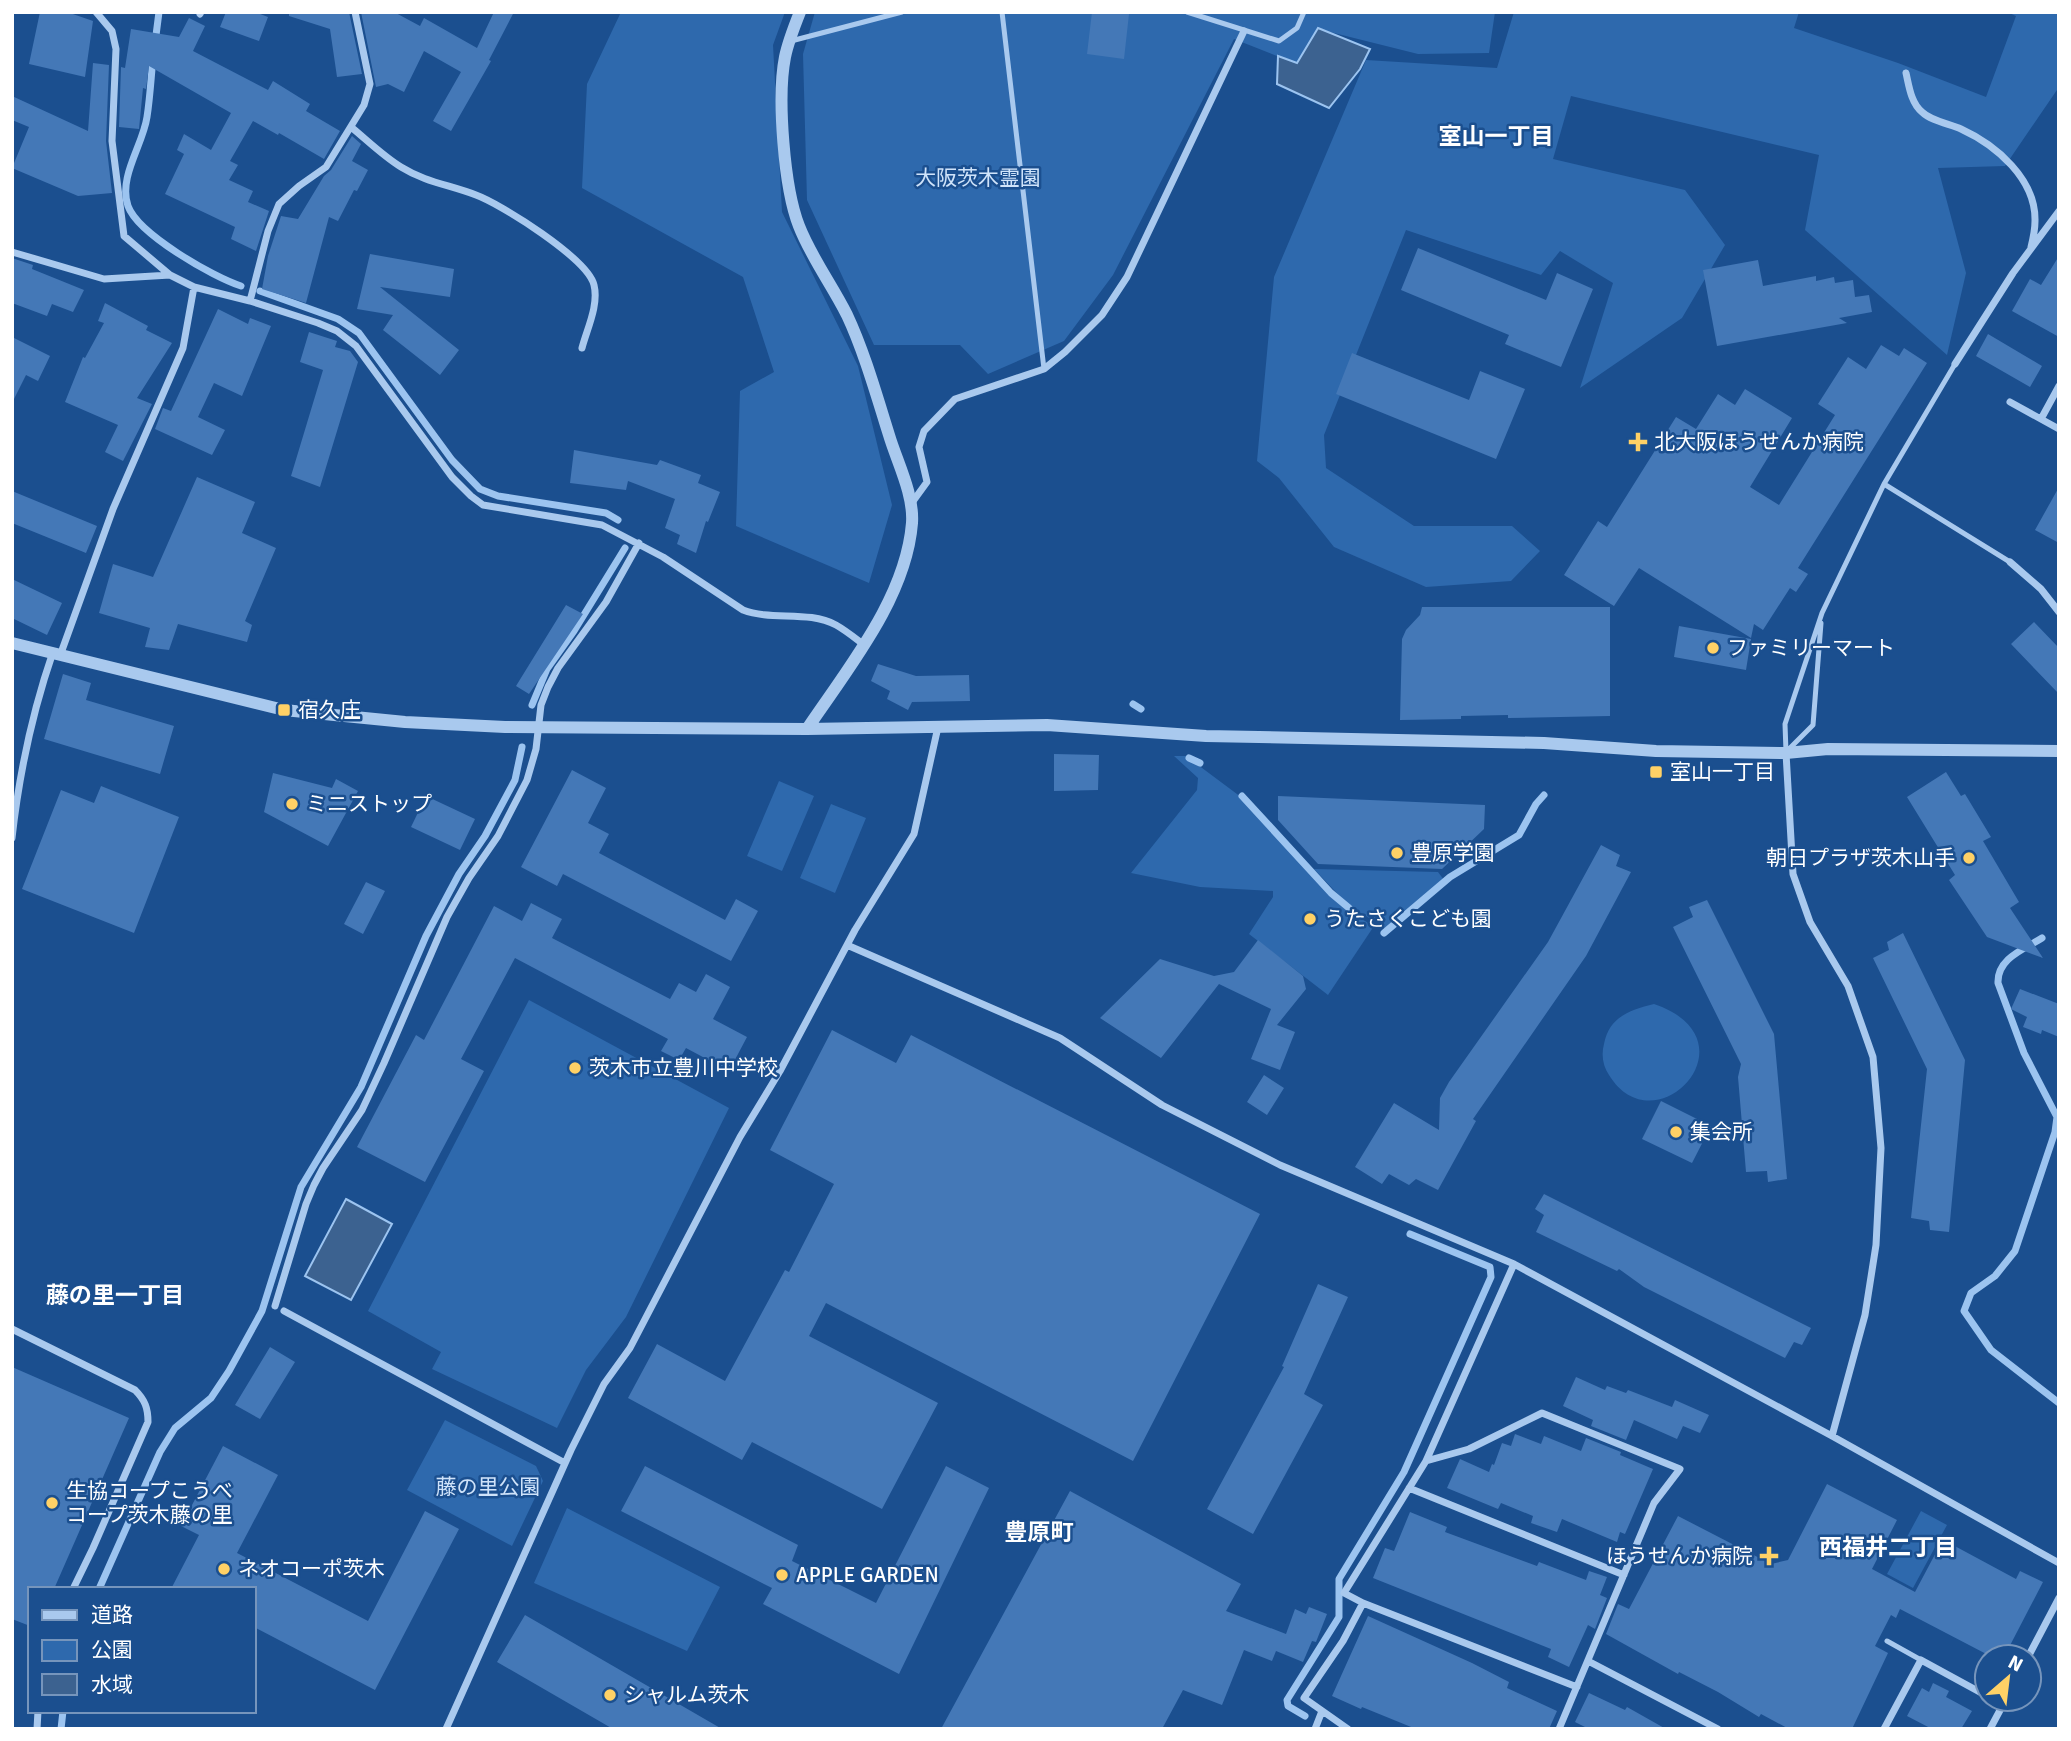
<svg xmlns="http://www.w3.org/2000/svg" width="2071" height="1741" viewBox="0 0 2071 1741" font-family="Signika,'Noto Sans JP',sans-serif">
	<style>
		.green { fill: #2e69ad }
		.water { fill: #3c6290; stroke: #9cc4f0; stroke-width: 2 }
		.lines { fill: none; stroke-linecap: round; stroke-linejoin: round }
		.stream { stroke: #9cc4f0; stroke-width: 7 }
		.building { fill: #4478b7 }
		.service { stroke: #a9c9ee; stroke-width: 5 }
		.minor { stroke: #a9c9ee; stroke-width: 7 }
		.tertiary { stroke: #a9c9ee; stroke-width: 12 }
		.poi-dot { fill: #ffd166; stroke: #1b4f8f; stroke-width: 2.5 }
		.labels { text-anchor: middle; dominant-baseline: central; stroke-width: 5; stroke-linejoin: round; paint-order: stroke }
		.park-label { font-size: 21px; fill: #cfe3fa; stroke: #1b4f8f }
		.poi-label { font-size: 21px; fill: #fff; stroke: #1b4f8f; text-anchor: start }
		.neighbourhood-label { font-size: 23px; font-weight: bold; fill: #fff; stroke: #1b4f8f }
	</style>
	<rect width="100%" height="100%" fill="#1b4f8f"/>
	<path class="green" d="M621,12H785L773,45L782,212L858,366L892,505L869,583L736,526L740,391L774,372L743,277L582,188L587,84Z
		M815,12H1495L1489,53L1418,54L1318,29L1297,64L1234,39L1113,275L1064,341L988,374L960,345H874L807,200L803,54Z
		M1514,12H1799L1794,28L1898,63L1986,97L2016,16L2007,12H2059V87L2005,166L1938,168L1966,273L1947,355L1805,230L1819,155L1571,96L1553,159L1685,190L1725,245L1682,318L1580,388L1613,283L1560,251L1541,275L1406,230L1324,435L1326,468L1414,526H1512L1540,551L1511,581L1426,587L1334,547L1279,478L1257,461L1274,277L1366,60L1497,68Z
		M1174,756H1186L1241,797L1347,911L1374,926L1328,995L1249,934L1273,897V891L1200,887L1131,873L1197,790L1198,778Z
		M779,781L814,796L782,871L747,856Z
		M831,804L866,818L835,893L800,878Z
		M1314,869L1438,872L1444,880L1385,930L1381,925L1349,906Z
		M529,1000L729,1108L626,1317L586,1370L557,1428L432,1369L441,1352L368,1311Z
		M1654,1004C1759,1040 1655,1150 1609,1075C1603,1066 1601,1055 1604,1044C1609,1017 1630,1010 1654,1004Z
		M445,1420L536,1466L543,1481L512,1546L407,1490Z
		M567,1508L720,1587L687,1651L534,1583Z
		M1921,1511L1947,1525L1913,1588L1887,1574Z"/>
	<path class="water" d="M1318,28L1370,49L1360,69L1329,108L1277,84L1278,56L1297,63Z
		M346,1199L392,1224L351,1300L305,1276Z"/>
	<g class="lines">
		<path class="stream" d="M155,43L159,12
			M153,58C151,78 150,98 147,117C143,145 118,177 128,206C138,234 213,277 241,286
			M260,291L338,319L359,333L452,460L480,489L498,496L606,513L618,520
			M1133,704L1141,709
			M532,705L547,669L574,631L625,548
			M1189,758L1200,763
			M1242,796L1331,893L1349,908
			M1384,933L1450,877L1519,835L1536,804L1544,795
			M2042,938C2025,949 1997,958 1998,983L2024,1053L2057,1117L2055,1132L2015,1251L1995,1276L1971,1293L1964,1311L1991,1350L2059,1403
			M99,1589L160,1452L175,1428L211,1398L229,1371L262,1311L301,1187L361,1087L426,936L459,874L485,836L515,780L522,747
			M1305,1716L1288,1706L1287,1700L1339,1617V1579L1404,1472L1491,1277L1490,1267L1410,1234
			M61,1729L63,1711"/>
	</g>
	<path class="building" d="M40,12H67L93,21L85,77L29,64Z
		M226,12H255L268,17L259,41L220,27Z
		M289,12H349L362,74L337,77L330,29L289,16Z
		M361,12H394L420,26L424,18L477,48L494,12H514L489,60L491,61L451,131L433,121L461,72L424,51L404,92L388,84L376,87Z
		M1092,12L1129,14L1124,59L1087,54Z
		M189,18L205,26L193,51L268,90L273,81L310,104L306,111L340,131L324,159L279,133L278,135L253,121L230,161L238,165L229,180L253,191L248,202L269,211L256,251L231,239L235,227L165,194L184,154L177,150L184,134L211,150L231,113L149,66L146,89L143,88L139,129L119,127L121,67L125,68L131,29L179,37Z
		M93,63L109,65L106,141L112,193L78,196L12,168L29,127L12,120V96L88,131Z
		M352,136L361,144L352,161L368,170L357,191L354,190L338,221L329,217L306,303L262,289L268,256L281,216L298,219L324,176L331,170Z
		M1418,248L1546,300L1557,273L1593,289L1561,367L1505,344L1509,335L1401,290Z
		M370,254L454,269L450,297L380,287L459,350L440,375L383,330L393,315L357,309Z
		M2059,256V337L2012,311L2030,279L2041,285Z
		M12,258L33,265L32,269L84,290L73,312L52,304L47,316L12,303Z
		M1758,260L1763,286L1816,276V281L1834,277L1835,283L1853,280L1855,297L1869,295L1872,312L1839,318L1847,323L1717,346L1703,270Z
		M105,303L148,326L146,330L172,343L137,398L152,404L123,461L105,452L118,425L65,402L83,357L85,358L104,323L98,321Z
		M218,309L248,324L250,318L271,326L242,396L214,383L198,417L225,430L212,455L155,429L163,408L171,411Z
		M309,332L337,341L335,347L350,351L358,362L320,487L291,476L323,370L300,362Z
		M1988,334L2042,366L2030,387L1976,356Z
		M12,337L50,356L38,381L26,375L12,403Z
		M1881,345L1899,356L1904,348L1927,363L1798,568L1808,574L1796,592L1790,588L1763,630L1754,624L1751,638L1639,568L1614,606L1564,575L1598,521L1607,527L1676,417L1696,429L1718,394L1735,405L1745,389L1792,418L1750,487L1779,505L1835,415L1818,404L1848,357L1866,369Z
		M1352,353L1469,400L1480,371L1525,389L1496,459L1336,394Z
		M574,450L657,465L660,460L701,475L698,483L720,492L708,522L706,521L696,553L677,544L680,535L665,528L675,499L628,481L626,490L570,483Z
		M197,477L255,502L242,533L276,548L245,621L252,625L247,642L178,624L169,650L145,647L150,628L99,613L113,564L153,577Z
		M2059,487V543L2035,530Z
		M12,491L97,526L86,553L12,523Z
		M12,579L62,603L47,635L12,618Z
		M566,605L583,614L529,694L516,686Z
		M1422,607H1610V716L1508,718V715L1461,716V719L1400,720L1402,639L1406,630L1420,615Z
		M2034,622L2059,648V694L2011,644Z
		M1679,626L1751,639L1746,670L1674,657Z
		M878,664L916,676L969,675L970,701L912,702L908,710L887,699L890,691L871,681Z
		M63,674L91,683L86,700L174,726L160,774L44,739Z
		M1054,754L1099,755L1098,790L1054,791Z
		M572,770L606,788L588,823L609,834L599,853L725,920L736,899L758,911L731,961L563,874L557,886L521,867Z
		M1946,772L1961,796L1965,794L1991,837L1983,841L2019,902L2010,908L2043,958L1987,937L1949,880L1955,875L1907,797Z
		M273,773L332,788L336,779L358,791L328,846L264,812Z
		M101,786L179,817L134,933L22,889L61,790L94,803Z
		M426,796L475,819L460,850L411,827Z
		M1278,796L1485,805L1484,829L1442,869L1318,864L1278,820Z
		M1601,845L1620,855L1616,866L1631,872L1586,956L1473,1119L1476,1121L1438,1190L1416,1179L1409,1185L1389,1174L1382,1184L1355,1167L1394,1103L1439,1130L1440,1098L1449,1082L1548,942Z
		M366,882L385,891L363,934L344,924Z
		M1707,900L1774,1034L1787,1179L1768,1182L1767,1171L1746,1172L1738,1077L1741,1064L1673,927L1693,917L1689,907Z
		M531,903L562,919L552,938L670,999L679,983L696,992L706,974L730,987L713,1019L747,1037L729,1071L686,1048L679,1060L661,1051L668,1039L515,958L461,1059L484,1071L425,1182L357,1147L416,1035L424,1040L494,906L522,921Z
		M1903,933L1965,1060L1949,1232L1930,1230L1929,1221L1911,1218L1927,1069L1873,958L1889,950L1887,942Z
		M1258,940L1303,976L1306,989L1277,1025L1295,1032L1280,1070L1251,1059L1271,1009L1219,984L1161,1058L1100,1018L1160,959L1214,976L1234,972Z
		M2020,989L2059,1004V1037L2042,1030L2041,1034L2023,1027L2027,1017L2011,1009Z
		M832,1030L896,1063L911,1035L1260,1214L1133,1461L826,1303L809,1336L938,1403L882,1509L752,1442L742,1460L628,1398L657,1344L725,1381L785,1270L789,1272L834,1184L770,1150Z
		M1264,1075L1284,1088L1267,1115L1247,1102Z
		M1661,1101L1711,1126L1692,1163L1642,1139Z
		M1544,1194L1811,1328L1802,1345L1794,1342L1785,1358L1644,1287L1619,1269L1617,1271L1536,1232L1544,1215L1535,1209Z
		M1318,1284L1348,1297L1304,1394L1323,1405L1253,1534L1207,1509L1284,1367L1282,1366Z
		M270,1347L295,1362L260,1419L235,1405Z
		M12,1367L129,1418L54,1589H30V1626L12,1619Z
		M1576,1377L1605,1390L1607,1386L1626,1393L1628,1390L1672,1407L1675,1400L1709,1415L1700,1433L1683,1426L1677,1439L1634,1420L1626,1440L1591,1426L1593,1420L1563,1406Z
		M1515,1434L1541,1444L1544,1436L1581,1451L1586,1438L1621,1452L1620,1455L1653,1469L1625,1534L1620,1532L1617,1542L1562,1519L1557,1532L1531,1523L1533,1516L1501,1503L1498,1509L1447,1488L1460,1459L1489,1472L1492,1464L1494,1465L1502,1443L1511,1446Z
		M223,1446L278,1475L237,1553L368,1621L425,1511L459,1529L375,1690L254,1627V1589H171L199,1535L181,1526Z
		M645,1466L798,1545L792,1561L876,1603L946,1466L989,1488L899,1674L763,1604L772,1588L621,1511Z
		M1827,1484L1897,1520L1872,1569L1915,1592L1941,1543L1949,1548L1951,1544L2016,1579L2020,1571L2043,1582L2004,1657H1992L1900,1609L1896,1618L1891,1615L1875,1646L1888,1653L1852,1729H1789L1761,1714L1759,1717L1718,1692L1679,1672L1678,1674L1606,1634L1618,1604L1629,1609L1678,1516L1771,1564L1788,1560Z
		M1070,1491L1241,1584L1226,1611L1286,1634L1295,1609L1306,1614L1309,1607L1327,1614L1316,1642L1312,1641L1303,1662L1276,1651L1272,1661L1244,1650L1222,1705L1183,1690L1162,1729H941Z
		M1410,1512L1447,1527L1445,1532L1537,1566L1539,1562L1586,1580L1589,1571L1607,1577L1600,1595L1607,1598L1595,1629L1588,1625L1569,1667L1548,1657L1551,1649L1373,1578L1385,1548L1394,1551Z
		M525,1615L722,1729H613L497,1662Z
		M1368,1616L1472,1663L1509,1682L1507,1688L1557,1711L1549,1729H1416L1362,1707L1361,1709L1332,1696Z
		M1933,1683L1949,1691L1946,1697L1972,1711L1961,1729H1932L1907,1716L1922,1688L1929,1692Z
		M1589,1693L1625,1710L1627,1707L1666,1729H1589L1575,1722Z"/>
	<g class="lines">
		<path class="service" d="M1002,12L1044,369
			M1187,12L1279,41L1297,28L1304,12
			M791,41L902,12
			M1884,484L2010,562
			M1788,750L1813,725L1821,623
			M1786,752L1785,724L1822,613L1884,484L1955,364
			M1887,1641L1921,1660"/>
		<path class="minor" d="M96,12L112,31L116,49L112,141L124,236L170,275
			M200,14L201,12
			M1906,73C1909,86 1911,103 1922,112C1931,121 1950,124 1961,129C1996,145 2036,179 2035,221C2035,229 2033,239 2031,247
			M351,127C367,140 383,156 401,167C425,182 450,185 476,195C501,204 588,259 594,285C599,305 587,329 582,348
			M12,252L104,279L170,275L194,287L250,301L318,323L337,331L356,346L452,477L471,496L483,505L602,525L663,557L743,610C772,621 808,610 836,625C845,630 855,638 863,644
			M250,301L268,231L279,204L299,186L326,167L364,105L370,84L355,12
			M1955,364L2013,273L2059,211
			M2010,402L2059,429
			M2041,419L2059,386
			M911,504L927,482L919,447L924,431L955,399L1044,369L1065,352L1102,315L1127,277L1244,31
			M2010,562L2041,589L2059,612
			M61,653L113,509L183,348L194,287
			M1786,753L1793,874L1810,922L1848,986L1873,1057L1881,1148L1876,1245L1865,1315L1832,1436
			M12,838C19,775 32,713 53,652
			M847,945L1060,1038L1162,1105L1280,1165L1514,1264L1832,1436L2059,1563
			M275,1306L306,1204L314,1185L323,1168L362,1110L384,1063L447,917L469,878L498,836L527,780L536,749L541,705L548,687L558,668L606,602L639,543
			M284,1311L565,1463
			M12,1329L135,1390C145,1400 148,1408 148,1422L93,1548L73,1589
			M1426,1461L1469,1449L1542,1413L1680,1469L1654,1503L1559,1729
			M1409,1488L1624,1575
			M1363,1603L1577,1687
			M2028,1657L2059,1598
			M1588,1661L1718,1729
			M37,1729L38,1711
			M446,1729L571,1450L604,1384L630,1348L740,1137L780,1071L855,930L914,834L938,727
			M1315,1729L1322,1711
			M1348,1729L1304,1698L1343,1641L1363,1603L1344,1593L1426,1461L1514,1264
			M1884,1729L1921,1660L1987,1696
			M1990,1729L2006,1699"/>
		<path class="tertiary" d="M800,12C794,27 788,42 785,57C777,97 784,188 799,226C811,257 832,285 847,315C864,351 877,397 889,435C897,462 914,494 912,523C906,598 848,668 807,729
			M12,643L284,710L405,722L505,727L807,729L1047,725L1206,736L1544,743L1656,751L1786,753L1828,749L2059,751"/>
	</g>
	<g class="poi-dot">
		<path d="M1634.5 431.5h7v7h7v7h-7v7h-7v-7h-7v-7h7z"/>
		<circle cx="1713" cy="648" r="7"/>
		<rect x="277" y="703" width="14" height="14" rx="3.5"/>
		<rect x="1649" y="765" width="14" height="14" rx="3.5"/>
		<circle cx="292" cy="804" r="7"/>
		<circle cx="1397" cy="853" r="7"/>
		<circle cx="1969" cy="858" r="7"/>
		<circle cx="1310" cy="919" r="7"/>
		<circle cx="575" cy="1068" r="7"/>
		<circle cx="1676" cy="1132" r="7"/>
		<circle cx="52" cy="1503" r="7"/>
		<path d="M1765.5 1545.5h7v7h7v7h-7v7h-7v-7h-7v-7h7z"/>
		<circle cx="224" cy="1569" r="7"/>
		<circle cx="782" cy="1575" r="7"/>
		<circle cx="610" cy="1695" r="7"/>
	</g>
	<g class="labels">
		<g class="park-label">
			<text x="978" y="178">大阪茨木霊園</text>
			<text x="488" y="1487">藤の里公園</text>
		</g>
		<g class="poi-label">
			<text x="1654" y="442">北大阪ほうせんか病院</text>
			<text x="1727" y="648">ファミリーマート</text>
			<text x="298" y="710">宿久庄</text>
			<text x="1670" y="772">室山一丁目</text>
			<text x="306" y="804">ミニストップ</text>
			<text x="1411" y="853">豊原学園</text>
			<text x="1955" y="858" text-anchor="end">朝日プラザ茨木山手</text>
			<text x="1324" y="919">うたさくこども園</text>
			<text x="589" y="1068">茨木市立豊川中学校</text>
			<text x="1690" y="1132">集会所</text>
			<text x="66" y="1491">生協コープこうべ<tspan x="66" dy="24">コープ茨木藤の里</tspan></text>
			<text x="1753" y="1556" text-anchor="end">ほうせんか病院</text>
			<text x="238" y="1569">ネオコーポ茨木</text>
			<text x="796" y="1575">APPLE GARDEN</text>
			<text x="624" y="1695">シャルム茨木</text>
		</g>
		<g class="neighbourhood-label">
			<text x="1496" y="136">室山一丁目</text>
			<text x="115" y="1295">藤の里一丁目</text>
			<text x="1039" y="1532">豊原町</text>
			<text x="1888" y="1547">西福井二丁目</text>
		</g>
	</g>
	<rect width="2071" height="1741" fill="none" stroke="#ffffff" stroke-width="28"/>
	<rect x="28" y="1587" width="228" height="126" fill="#1b4f8f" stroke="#7695bc" stroke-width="2"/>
	<rect x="42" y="1610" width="35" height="10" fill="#a9c9ee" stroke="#7695bc" stroke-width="2"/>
	<text x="91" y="1622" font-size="21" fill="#ffffff">道路</text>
	<rect x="42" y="1640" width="35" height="21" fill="#2e69ad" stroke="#7695bc" stroke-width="2"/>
	<text x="91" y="1657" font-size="21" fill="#ffffff">公園</text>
	<rect x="42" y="1674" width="35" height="21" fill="#3c6290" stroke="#7695bc" stroke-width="2"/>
	<text x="91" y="1692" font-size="21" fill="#ffffff">水域</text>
	<g transform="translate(2008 1678) rotate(28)"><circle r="33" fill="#1b4f8f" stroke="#7695bc" stroke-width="2"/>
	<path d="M0-5L12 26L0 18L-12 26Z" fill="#ffd166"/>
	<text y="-10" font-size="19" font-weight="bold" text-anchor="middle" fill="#ffffff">N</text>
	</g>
</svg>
